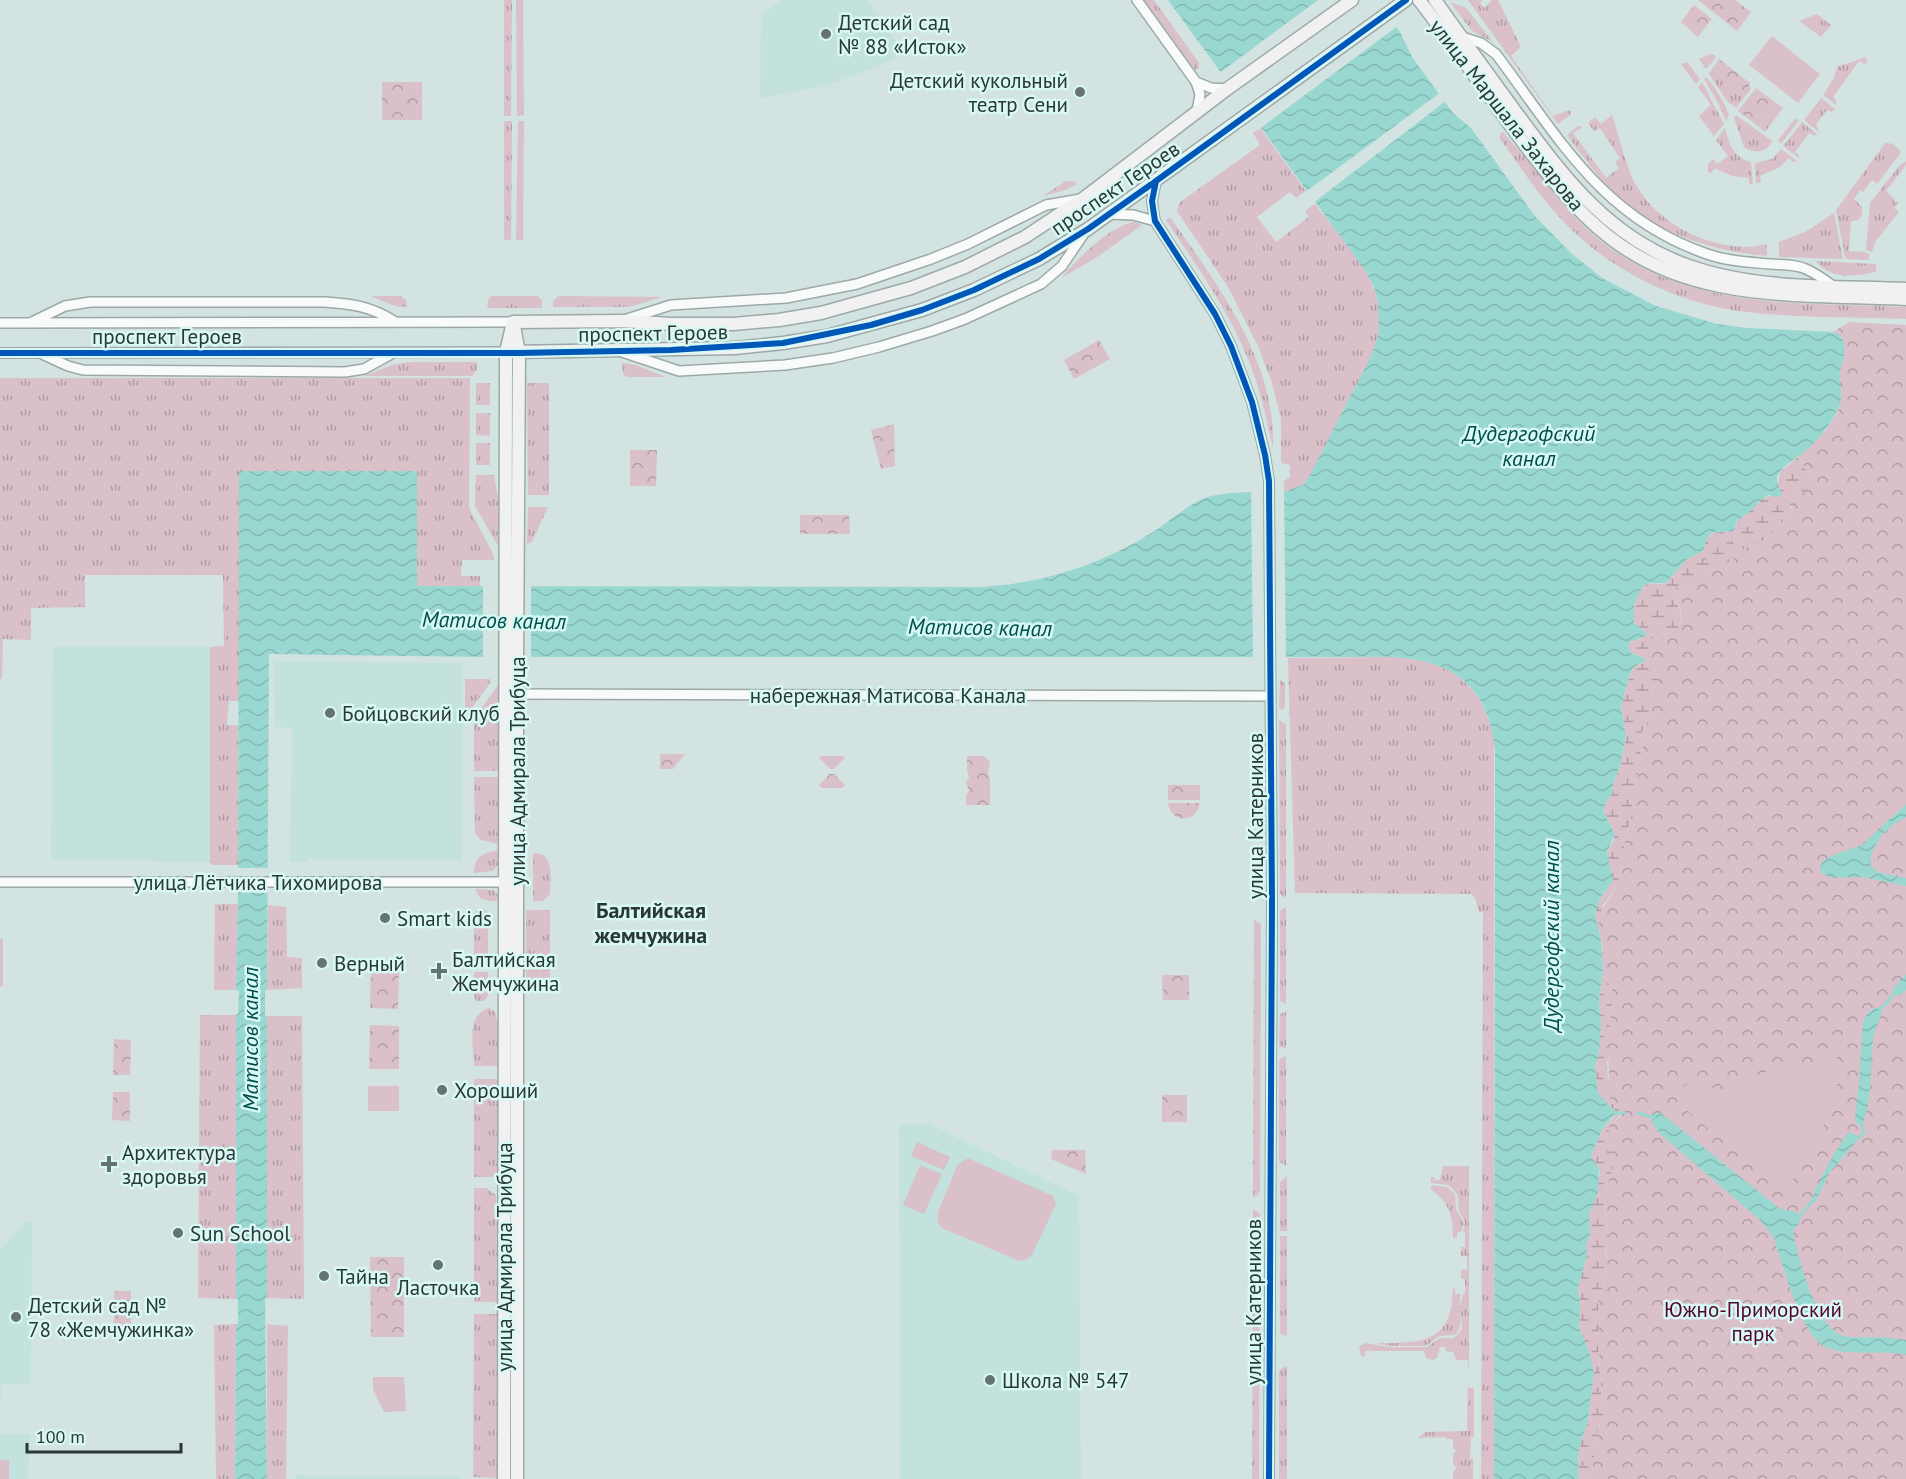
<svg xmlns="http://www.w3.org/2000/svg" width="1906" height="1479" viewBox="0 0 1906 1479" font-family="'PT Sans',sans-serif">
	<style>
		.built { fill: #c3e2de }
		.grass { fill: url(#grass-tufts) }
		.wetland { fill: url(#wetland-marsh) }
		.park { fill: url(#park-crowns) }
		.pitch { fill: #d9c0c9 }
		.water { fill: url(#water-waves) }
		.pier { fill: #d2e3e1 }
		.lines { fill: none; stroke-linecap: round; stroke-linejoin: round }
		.stream { stroke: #99d8d1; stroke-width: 3 }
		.street-casing { stroke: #9ca9a8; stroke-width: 12 }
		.secondary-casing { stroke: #9ca9a8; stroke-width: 15 }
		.street { stroke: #f8fbfa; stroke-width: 9 }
		.secondary { stroke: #f2f1f2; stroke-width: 12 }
		.cycleway-casing { stroke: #d7f8f4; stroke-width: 10 }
		.cycleway { stroke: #0057b8; stroke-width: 6 }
		.poi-dot { fill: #657371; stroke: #d7f8f4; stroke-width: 2 }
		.labels { text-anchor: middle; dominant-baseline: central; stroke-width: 5; stroke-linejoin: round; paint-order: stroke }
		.poi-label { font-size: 21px; fill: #2a3735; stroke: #d7f8f4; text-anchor: start }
		.street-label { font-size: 21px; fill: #2a3735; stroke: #d7f8f4 }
		.park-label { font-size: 21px; fill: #530429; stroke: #d7f8f4 }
		.water-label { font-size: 22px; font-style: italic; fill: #014f49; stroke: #d7f8f4 }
		.neighbourhood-label { font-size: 22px; font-weight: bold; fill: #2a3735; stroke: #d7f8f4 }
	</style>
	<defs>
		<pattern id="grass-tufts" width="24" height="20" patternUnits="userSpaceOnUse" patternTransform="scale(1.5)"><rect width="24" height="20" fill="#d9c0c9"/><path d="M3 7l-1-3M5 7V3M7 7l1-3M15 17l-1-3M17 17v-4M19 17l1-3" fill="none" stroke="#b09da4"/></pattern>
		<pattern id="wetland-marsh" width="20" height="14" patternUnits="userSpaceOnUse" patternTransform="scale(1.5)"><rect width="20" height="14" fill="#d9c0c9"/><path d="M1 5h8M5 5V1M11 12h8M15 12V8" fill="none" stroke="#b09da4"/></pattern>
		<pattern id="park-crowns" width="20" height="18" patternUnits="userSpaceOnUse" patternTransform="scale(1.5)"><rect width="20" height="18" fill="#d9c0c9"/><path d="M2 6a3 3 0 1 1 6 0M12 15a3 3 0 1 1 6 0" fill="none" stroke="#b09da4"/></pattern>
		<pattern id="water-waves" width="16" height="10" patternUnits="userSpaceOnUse" patternTransform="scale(1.5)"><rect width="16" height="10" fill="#99d8d1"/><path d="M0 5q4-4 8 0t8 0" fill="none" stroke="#84bab4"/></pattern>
	</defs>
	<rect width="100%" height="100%" fill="#d2e3e1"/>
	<path class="built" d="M782,0H867L904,53L893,60L826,86L760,98L761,15Z
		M53,647H210V862L51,859Z
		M274,661L463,663L462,860L308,859V862H290L292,728L275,727Z
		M929,1124L1079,1196L1081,1479H900L899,1125Z
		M27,1221H32L31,1384H1L0,1428V1250Z
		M0,1434H30L28,1479H0Z
		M296,1475L460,1476V1479H296Z"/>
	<path class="grass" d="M504,0H512L511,116H504Z
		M516,0H523L524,115L517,116Z
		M1144,0H1154L1199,63V68L1195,70Z
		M1468,0H1483L1480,3L1484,8L1492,0H1498L1521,47L1511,56L1553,116L1569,110L1571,112L1570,115L1558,124Z
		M1450,2L1466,8L1493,42L1472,31Z
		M1817,14L1831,25L1821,37L1799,21Z
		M1710,54L1714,55L1716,58L1706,69L1699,59Z
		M1866,57L1867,63L1864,64L1859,61L1833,97L1836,100V105L1823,95L1834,78L1837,67Z
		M1687,62L1700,79L1696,84L1681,64Z
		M1712,69L1746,95L1736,108L1727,101L1709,74Z
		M1706,77C1716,87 1724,102 1729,115L1726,121L1718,103L1704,79Z
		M1702,82L1724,124L1714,136L1699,116L1711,105L1698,87Z
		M1821,98L1835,109L1832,112L1827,110L1816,124L1819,132L1804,120Z
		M1776,103L1783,108L1765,132L1758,126Z
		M1612,115C1619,135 1626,168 1636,185C1657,222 1703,246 1744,247C1752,247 1760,245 1767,244V256C1711,251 1654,233 1613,192C1596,174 1581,155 1567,135L1578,126H1581L1582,128L1573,133L1606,178L1619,168L1615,162L1620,158L1600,128L1594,131L1588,123L1595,117L1601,124Z
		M1736,115L1772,141C1767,153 1755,154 1744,147L1734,118Z
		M1795,119L1799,120L1781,144L1778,140Z
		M504,121H512L511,240H504Z
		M518,121H524L523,240H516Z
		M1802,122L1817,134L1815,136L1809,133L1795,152L1799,155V158L1783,146Z
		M1260,128L1306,191L1296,198L1290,192L1257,217L1276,242L1309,217L1305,211L1315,204C1338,234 1376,273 1380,312C1381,325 1378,337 1375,349L1309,478C1302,487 1295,490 1284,491V481L1290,477V465L1282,463L1281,459V419L1272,383L1258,346L1228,287L1177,211L1179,203L1260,145L1253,133Z
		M1725,128C1729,144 1734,158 1751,162L1753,185L1749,184V178L1732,176L1715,168L1711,173L1708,172V164L1713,159L1717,164L1728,156L1716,140Z
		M1502,131C1512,143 1523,154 1533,165C1553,190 1571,217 1596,237C1684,311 1798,302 1906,307V319C1850,317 1793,318 1738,311C1677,302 1615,272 1572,230C1543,203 1522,169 1499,137Z
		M1886,142L1890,144L1891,143L1900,150V154L1877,184L1872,180L1863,192L1860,190L1854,199L1862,207V215L1859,220L1851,221L1849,251L1864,252L1870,255L1868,260L1847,259L1845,256L1836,210Z
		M1781,149L1797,161L1793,162L1789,158L1780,167L1760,176L1761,182L1756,184L1755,163L1772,159Z
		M1906,161V165L1886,191L1895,199L1894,200L1898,203L1894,208L1899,212L1875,242L1872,252L1866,250L1870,203L1899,166Z
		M1066,181H1074L1077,184L1065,190L1043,196Z
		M1834,213L1843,259L1779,257V242L1805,232Z
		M1170,217C1218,285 1276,361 1273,448C1266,418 1260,387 1248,359C1228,309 1196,265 1166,220Z
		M1135,222L1142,225L1097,257L1061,278C1077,260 1110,225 1135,222Z
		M1816,261L1876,264V272C1854,276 1832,281 1816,261Z
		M370,296H401L406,300L407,307L395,306Z
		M492,296H538L542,301V308H487L489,298Z
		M558,296L662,297L629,307H553V301Z
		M409,362H477V370L472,376H364L392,365Z
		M622,363L636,365L666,377H627L623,374Z
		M0,378H470L469,508L493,554L494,560H462L461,576H480V586H417L239,471V701H229L227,725H238V865H212L210,862V647L224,646L223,575H85V607L31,608V640L3,639L2,679H0Z
		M476,383H490V405H476Z
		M527,383H549V495H528Z
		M476,413H490V436L476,435Z
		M476,443H490V465H476Z
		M476,475H494L499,503L498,546L475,506Z
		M528,507H548L532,542L527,544Z
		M1386,657C1444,658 1479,677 1494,736V1479H1481L1483,912H1479L1476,900L1472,894L1295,893L1288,658Z
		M465,679H490V683L465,718Z
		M1280,680L1285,683V706L1283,709H1279Z
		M499,684V771H474V718Z
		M1279,720L1286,724V898L1280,894Z
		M474,777H499L500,844L481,840L475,833Z
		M500,851V862L493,871L474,873C474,856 485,851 500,851Z
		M533,853C555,852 550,878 550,894L543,901H533Z
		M475,889L493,890L499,896V901H488L480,898Z
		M215,904H238L236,990H214Z
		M268,905L286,907L287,957L302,958V988L267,990Z
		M1286,907V1004L1280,1001V911Z
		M483,909L488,913V966H474V914L476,911Z
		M526,910H550V992H532L526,987Z
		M1254,920L1261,924L1260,1191L1257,1196L1253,1197Z
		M474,972H488V996L484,1001H476L474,996Z
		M489,1008L495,1012L499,1027V1066H474C474,1047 465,1015 489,1008Z
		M1286,1012V1049L1279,1046L1280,1014Z
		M200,1015H236V1299L198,1298Z
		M267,1016H302L304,1299L267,1298Z
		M1286,1056V1166L1279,1161V1060Z
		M474,1079H499V1177H474Z
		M1443,1166H1469V1370L1468,1360H1456L1453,1352L1446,1351L1445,1347H1440L1437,1358L1433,1360L1426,1358L1424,1351H1365V1357L1361,1356L1359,1347L1365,1343L1389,1347H1427L1440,1338H1454L1462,1329L1460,1306L1463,1294L1465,1293V1279L1461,1278V1270H1467V1256H1461V1247H1465V1232H1463L1465,1222L1459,1211L1458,1196L1453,1189L1448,1185L1431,1183V1177H1434L1435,1180H1440Z
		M1287,1176V1231H1280V1182Z
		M1431,1185L1447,1187L1455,1194L1456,1209L1464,1223L1461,1232H1457V1238H1453C1453,1216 1449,1202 1431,1189Z
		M474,1188H486L496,1195L499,1302H474Z
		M1253,1209L1260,1214V1231L1253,1230Z
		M1253,1235H1260L1259,1479H1252Z
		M1280,1236H1287V1336L1280,1334Z
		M1453,1288H1455V1294H1461C1457,1308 1465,1325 1455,1335L1439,1336L1429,1344L1423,1346H1389L1376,1343C1422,1343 1452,1344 1453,1288Z
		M474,1314H499L497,1478L473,1477Z
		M236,1324L235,1479H216L214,1325Z
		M267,1324L288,1326L286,1479H267Z
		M1287,1366V1479H1279V1371L1282,1368Z
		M1468,1383L1469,1388H1474V1437H1471L1470,1459H1473V1479H1453V1472L1456,1469L1455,1465H1453V1454L1456,1451L1453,1447V1439H1446V1437L1418,1438L1426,1432L1467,1431Z"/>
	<path class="wetland" d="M1798,457L1809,474L1807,489L1800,495L1791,493V511L1775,526L1773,535L1756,544L1751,552L1747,551L1739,538L1735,536L1731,539L1739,551V556L1735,559L1706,561L1711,562L1713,566L1709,575L1697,581L1690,588H1678L1671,596C1681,602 1685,625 1673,632C1671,633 1665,633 1662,633L1653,642V652L1646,658L1631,653L1628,647L1630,642L1644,637V630L1636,626C1631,614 1632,591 1646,585C1652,582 1660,585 1666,583L1686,560L1703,551C1709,527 1715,534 1734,531L1739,518L1756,506L1762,499L1772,495L1778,485L1780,472Z
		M1643,663C1656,665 1657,672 1657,684L1651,692V708L1640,740L1644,743L1641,751L1638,782L1632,795V814L1625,841L1619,883L1603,905L1599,930L1608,981L1613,993L1610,1026L1607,1032L1609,1054L1607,1063L1608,1083L1614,1105L1621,1110C1620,1118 1614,1120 1609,1127C1609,1142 1608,1152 1614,1166C1607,1178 1601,1222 1610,1235L1605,1250L1607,1262L1606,1275L1598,1303L1600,1320L1598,1339L1603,1416L1598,1429L1591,1479H1578L1579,1449L1588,1420L1594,1374L1590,1354L1579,1328L1580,1304L1578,1287L1586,1260V1245L1590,1234L1589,1214L1600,1173L1599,1168L1591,1156L1603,1128L1614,1117L1615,1111L1598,1094L1595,1068L1598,1055L1601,1027L1599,1000L1603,973L1601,945L1595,914L1600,898L1613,881L1607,852L1614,840V831L1603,811L1605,804L1612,794L1613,785L1620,766L1626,736L1621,707L1630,673L1635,666Z"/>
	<path class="park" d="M1698,0H1735L1751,12L1737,31Z
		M1694,5L1712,19L1698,37L1681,22Z
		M1719,59L1750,83L1749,86L1751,89L1746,95L1712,69Z
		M382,82H422V120H382Z
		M1756,88L1776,103L1758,126L1738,111Z
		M1849,322L1906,325V1479H1591L1598,1429L1603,1416L1598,1339L1600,1320L1598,1303L1606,1275L1607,1262L1604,1238L1610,1234C1601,1222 1607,1178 1614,1166C1606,1150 1609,1143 1609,1126L1620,1117L1621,1110L1614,1105L1613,1099L1608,1098L1605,1088L1609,1077L1607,1032L1610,1026L1613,993L1608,981L1603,958V947L1599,930V914L1619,883L1625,841L1632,814V795L1638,781L1640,756L1644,743L1637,736L1644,730L1651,708V692L1657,684C1657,672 1656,665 1643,663L1645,661L1643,658C1658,655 1651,644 1654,633C1660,631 1668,636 1674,631C1685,623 1682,602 1671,596L1669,591L1673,587C1690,589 1688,591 1700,578L1709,575L1713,566L1710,562L1703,559L1710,553C1719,556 1729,564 1739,556V551L1731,539L1735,536L1739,538L1747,551L1751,552L1756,544L1773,535L1776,521C1783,520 1790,514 1792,507L1785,499L1786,494L1791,493L1800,495L1807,489L1809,474L1798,457C1814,444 1836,423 1841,401C1842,393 1838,386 1839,378C1841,354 1851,357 1836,333L1833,332Z
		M1099,340L1110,359L1074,379L1064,360Z
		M894,424L895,466L881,469L871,430Z
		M630,450H657L656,486H630Z
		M800,515H849L850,534H800Z
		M660,754H685L673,769H660Z
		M822,756H842L845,758L834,769H830L819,758Z
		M967,756H983L990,761L988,773L990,779V805H966V796L969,790L966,783L969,777L967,769Z
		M830,774H834L845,785L842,788H822L819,785Z
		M1168,785H1200V800H1168Z
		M1168,803H1200C1197,823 1171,824 1168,803Z
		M371,970L399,971L398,1009L370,1008Z
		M1162,975H1189V1000H1163Z
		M370,1025L399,1026V1069H369Z
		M114,1039L131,1040L130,1075H113Z
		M113,1092H130V1121L112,1120Z
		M1162,1095H1187V1122H1162Z
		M1052,1150H1085L1086,1174L1051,1159Z
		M370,1257H404V1337H371Z
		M114,1291H131V1336H114Z"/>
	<path class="pitch" d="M1772,36L1820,74L1798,103L1749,65Z
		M0,939H3V986H0Z
		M1837,1051L1838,1079L1835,1102L1813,1146L1791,1183H1783L1741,1156L1677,1102C1680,1072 1705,1086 1724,1092C1742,1079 1767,1070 1789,1066C1808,1062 1821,1064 1837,1051Z
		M368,1086H399V1111H368Z
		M917,1142L950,1157L944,1170L911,1156Z
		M966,1159H970L1053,1196L1056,1204L1032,1255L1027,1259L1019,1261L942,1228L938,1223V1212L957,1166Z
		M920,1165L942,1174L924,1214L903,1205Z
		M404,1377L406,1411L384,1412L373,1389V1377Z
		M0,1460H9V1479H0Z"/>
	<path class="water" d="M1168,0H1378L1400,32L1412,57L1453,113L1471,128L1534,215L1572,254L1602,278L1656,306L1717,324L1747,328L1833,332C1849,337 1845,355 1841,368C1837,381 1844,392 1840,404C1834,421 1818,441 1804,452C1796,459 1785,464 1779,473C1774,481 1780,487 1782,495L1778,497L1769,495L1762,499L1753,509L1737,521L1734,531C1713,534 1711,525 1703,551L1686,560L1666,583H1650L1643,586L1634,604V623L1647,633L1644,637L1630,642L1628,647L1631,653L1644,658L1645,661L1635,666L1630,673L1621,707L1626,736L1620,766L1613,785L1612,794L1605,804L1603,811L1615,834L1607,852L1613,881L1600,898L1595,914L1601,941L1603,970L1599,1000L1601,1027L1599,1052L1595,1068L1598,1093L1616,1113L1603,1128L1591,1156L1599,1168L1598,1192L1589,1214L1590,1234L1586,1245L1587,1256L1578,1287L1580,1304L1579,1328L1590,1354L1594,1374L1588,1420L1579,1449L1578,1479H1494L1495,751C1489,684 1450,658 1386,657H481L269,654L267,990H265V1015L267,1016V1298L265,1299L267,1479H235L236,1324H238V1299H236V1015L238,1014L239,991L236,990L238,904L239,471H417V586L978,587C1039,584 1096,567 1148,535C1166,525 1186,505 1205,498C1221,491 1267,492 1287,491L1303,485L1311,473L1372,354L1379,332L1378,302L1374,287L1364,269Z
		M1906,804V817C1889,826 1868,845 1871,866L1878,872L1906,878V886L1862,877L1832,878L1821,873L1820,868L1822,862L1833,855L1862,845Z
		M1906,974V990L1900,995H1893V989Z
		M1876,1007L1882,1008C1883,1015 1874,1029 1873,1039C1870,1067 1873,1100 1862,1126L1857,1124L1855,1116L1859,1083L1862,1030L1864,1019L1869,1012Z
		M1655,1113H1661L1780,1209L1797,1212L1800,1216L1799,1223L1793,1231C1798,1257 1815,1325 1841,1335C1852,1339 1862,1337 1873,1337C1884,1337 1895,1338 1906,1340V1355C1881,1349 1852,1357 1828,1348C1802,1340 1782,1263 1774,1238L1760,1220L1658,1132L1652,1123V1117Z
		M1849,1132L1859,1137L1857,1141L1830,1172L1815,1202H1812C1811,1192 1841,1141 1849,1132Z"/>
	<path class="pier" d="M1318,0H1381L1399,25L1258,130L1218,74Z
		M1441,92L1447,100L1312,204L1304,193Z
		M1284,488L1286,661H1253L1251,490Z
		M483,583H531V659L483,660Z
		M235,868H271V893L235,892Z"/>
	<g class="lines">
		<path class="stream" d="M1880,1010L1895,993
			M1614,1113H1624
			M1638,1113L1654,1118
			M1856,1138L1861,1136L1864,1132L1862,1125
			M1797,1219L1814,1199"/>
		<defs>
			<path id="street" d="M1137,0L1196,82L1200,94L1197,112
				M1462,37L1481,43L1496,54C1559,138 1602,218 1707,254C1727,261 1749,262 1770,264C1782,265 1795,264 1806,269C1815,273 1825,280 1833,286
				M1196,82L1211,88L1227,89
				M1156,181L1152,201L1155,221L1215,314L1231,346L1252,402L1265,455L1269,481L1272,903L1269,1479
				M1108,214L1133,215L1155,221
				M624,320L671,305L786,298L857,284L931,259L968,244L1046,205L1081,199
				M32,322L65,306L90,302H325C352,304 370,306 394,321
				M0,323L513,322
				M622,352L679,371L785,365L833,358L879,347L932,331L965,319L1041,284L1062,266L1085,232
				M0,353L506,352
				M42,354L68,366L83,370L345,372L364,369L393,353
				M511,694L1271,696
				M0,882H512"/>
			<path id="secondary" d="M1419,0C1458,50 1493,104 1532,154C1558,187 1585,221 1620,245C1650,266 1685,279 1720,286C1779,298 1846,296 1906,299
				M1435,0C1461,37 1488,74 1515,111C1564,177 1608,238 1689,266C1757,290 1835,286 1906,289
				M513,322L622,321L672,324H733L779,320L821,313L911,288L965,267L1025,237L1084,198L1227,89L1352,0
				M514,326L519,353L517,665V1479
				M512,352L735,348L783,343L827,336L922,310L974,290L1039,259L1088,229L1406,0
				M504,1479L506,352L513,322"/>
		</defs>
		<use href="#street" class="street-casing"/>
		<use href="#secondary" class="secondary-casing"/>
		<use href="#street" class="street"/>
		<use href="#secondary" class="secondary"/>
		<defs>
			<path id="cycleway" d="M1156,181L1152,201L1155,221L1215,314L1231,346L1252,402L1265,455L1269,481L1272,903L1269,1479
				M0,353H519L671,350L783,343L871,325L922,310L974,290L1039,259L1088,229L1156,181L1406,0"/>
		</defs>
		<use href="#cycleway" class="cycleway-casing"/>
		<use href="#cycleway" class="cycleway"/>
	</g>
	<g class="poi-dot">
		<circle cx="826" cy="34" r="6"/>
		<circle cx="1080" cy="92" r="6"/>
		<circle cx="330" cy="713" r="6"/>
		<circle cx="385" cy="918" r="6"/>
		<circle cx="322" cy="963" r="6"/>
		<path d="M436 962h6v6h6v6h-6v6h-6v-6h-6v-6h6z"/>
		<circle cx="442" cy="1090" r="6"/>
		<path d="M106 1155h6v6h6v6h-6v6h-6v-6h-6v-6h6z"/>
		<circle cx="178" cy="1233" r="6"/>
		<circle cx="438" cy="1265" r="6"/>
		<circle cx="324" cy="1276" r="6"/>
		<circle cx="16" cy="1317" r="6"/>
		<circle cx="990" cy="1380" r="6"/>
	</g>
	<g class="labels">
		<g class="poi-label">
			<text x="838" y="22">Детский сад<tspan x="838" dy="24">№ 88 «Исток»</tspan></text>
			<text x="1068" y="80" text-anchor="end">Детский кукольный<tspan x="1068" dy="24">театр Сени</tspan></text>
			<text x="342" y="713">Бойцовский клуб</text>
			<text x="397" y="918">Smart kids</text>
			<text x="452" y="959">Балтийская<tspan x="452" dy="24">Жемчужина</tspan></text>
			<text x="334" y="963">Верный</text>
			<text x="454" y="1090">Хороший</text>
			<text x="122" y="1152">Архитектура<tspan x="122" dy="24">здоровья</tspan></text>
			<text x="190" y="1233">Sun School</text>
			<text x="336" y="1276">Тайна</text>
			<text x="438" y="1287" text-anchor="middle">Ласточка</text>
			<text x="28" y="1305">Детский сад №<tspan x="28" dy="24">78 «Жемчужинка»</tspan></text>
			<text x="1002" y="1380">Школа № 547</text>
		</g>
		<g class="street-label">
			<text transform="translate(1507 115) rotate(52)">улица Маршала Захарова</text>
			<text transform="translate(1115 188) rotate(-34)">проспект Героев</text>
			<text transform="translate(653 333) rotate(-1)">проспект Героев</text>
			<text x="167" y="336">проспект Героев</text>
			<text x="888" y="695">набережная Матисова Канала</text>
			<text transform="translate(517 771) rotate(-90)">улица Адмирала Трибуца</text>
			<text transform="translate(1255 816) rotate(-90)">улица Катерников</text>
			<text x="258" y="882">улица Лётчика Тихомирова</text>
			<text transform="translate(504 1257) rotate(-90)">улица Адмирала Трибуца</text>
			<text transform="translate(1253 1302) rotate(-90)">улица Катерников</text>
		</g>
		<g class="park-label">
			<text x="1753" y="1309">Южно-Приморский<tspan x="1753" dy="24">парк</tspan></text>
		</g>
		<g class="water-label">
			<text x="1529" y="433">Дудергофский<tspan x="1529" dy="25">канал</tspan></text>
			<text transform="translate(494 620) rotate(1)">Матисов канал</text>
			<text transform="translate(980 627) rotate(1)">Матисов канал</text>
			<text transform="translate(1551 936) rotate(-90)">Дудергофский канал</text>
			<text transform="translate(250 1039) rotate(-90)">Матисов канал</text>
		</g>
		<g class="neighbourhood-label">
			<text x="651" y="910">Балтийская<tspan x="651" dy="25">жемчужина</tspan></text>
		</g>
	</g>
	<path d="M27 1443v9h154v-9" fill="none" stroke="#2a3735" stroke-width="3"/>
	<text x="36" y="1443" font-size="18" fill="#2a3735" stroke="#d7f8f4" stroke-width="4.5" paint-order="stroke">100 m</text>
</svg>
